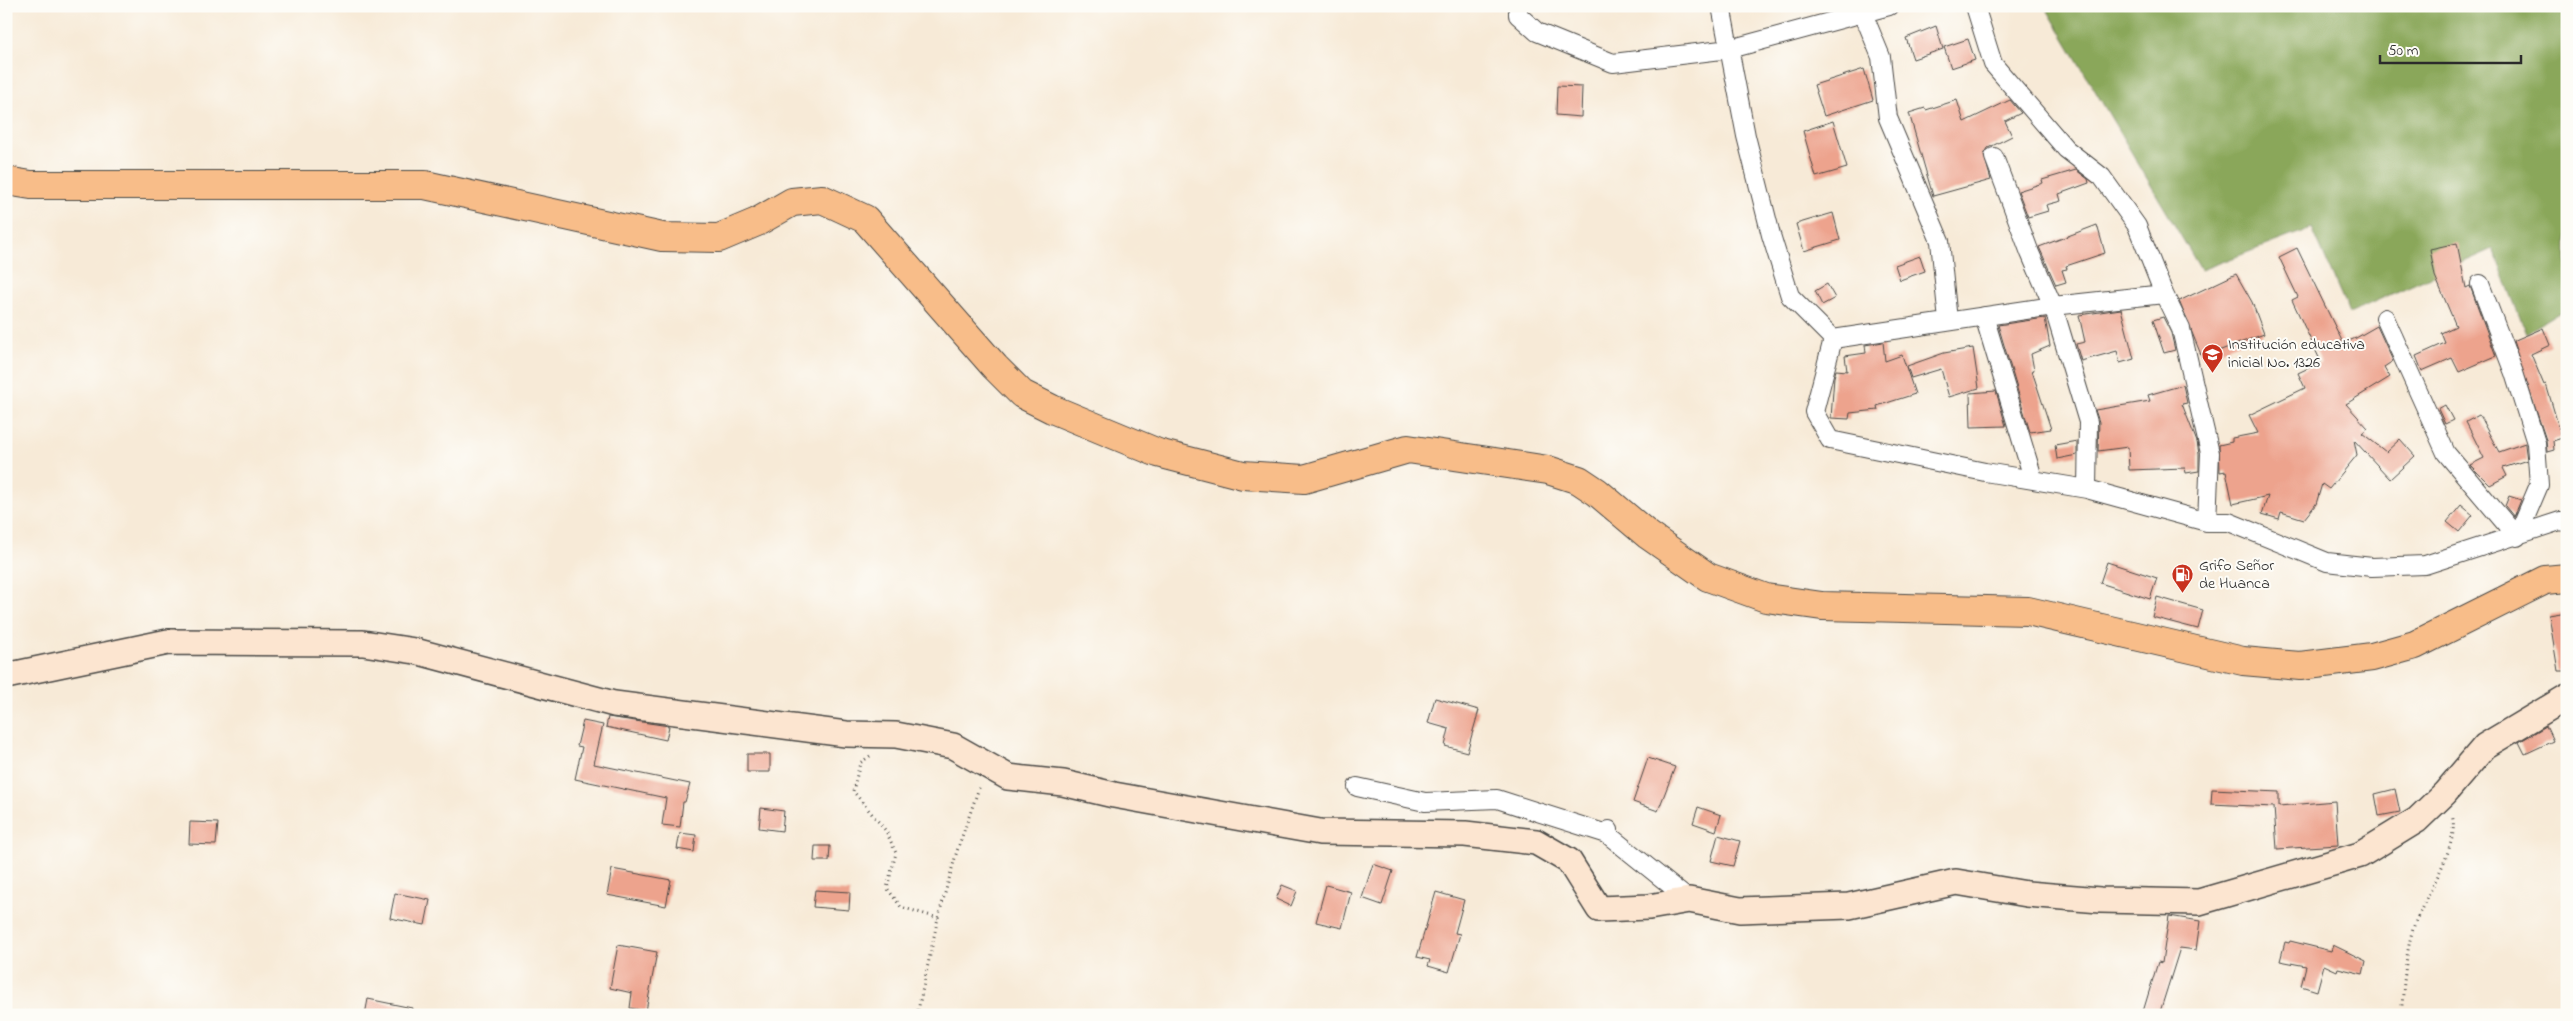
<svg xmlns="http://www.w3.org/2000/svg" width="2573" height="1021" viewBox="0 0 2573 1021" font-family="'Indie Flower',sans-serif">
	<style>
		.forest { fill: #8aa75a; stroke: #5a6942 }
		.building { fill: #eda38d }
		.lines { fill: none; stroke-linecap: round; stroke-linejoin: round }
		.street-casing { stroke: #4a4845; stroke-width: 20 }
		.secondary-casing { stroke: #4a4845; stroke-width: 28 }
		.highway-casing { stroke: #4a4845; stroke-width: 30 }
		.path { stroke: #4a4845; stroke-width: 3; stroke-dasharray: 1 4; stroke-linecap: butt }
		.street { stroke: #fff; stroke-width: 18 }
		.secondary { stroke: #fce5d0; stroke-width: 25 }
		.highway { stroke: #f8bd89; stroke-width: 28 }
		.labels { text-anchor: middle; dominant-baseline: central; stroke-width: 4; stroke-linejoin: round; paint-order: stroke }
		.poi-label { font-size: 16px; fill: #2b2b2b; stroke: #fdfcf7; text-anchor: start }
	</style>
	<rect width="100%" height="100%" fill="#fdfcf7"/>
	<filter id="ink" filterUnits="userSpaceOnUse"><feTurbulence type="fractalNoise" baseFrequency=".02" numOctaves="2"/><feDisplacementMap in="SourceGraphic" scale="10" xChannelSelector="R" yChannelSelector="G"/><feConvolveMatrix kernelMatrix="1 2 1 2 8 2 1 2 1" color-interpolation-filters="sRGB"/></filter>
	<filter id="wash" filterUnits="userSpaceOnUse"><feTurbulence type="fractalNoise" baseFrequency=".0096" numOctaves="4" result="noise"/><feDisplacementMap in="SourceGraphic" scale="20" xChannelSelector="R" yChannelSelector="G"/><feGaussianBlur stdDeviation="1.12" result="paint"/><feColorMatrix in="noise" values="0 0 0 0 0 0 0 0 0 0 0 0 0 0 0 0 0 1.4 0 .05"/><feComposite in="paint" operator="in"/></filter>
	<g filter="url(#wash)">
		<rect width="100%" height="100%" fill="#f7ead7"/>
		<path class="forest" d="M2045,6H2567V308L2526,333L2493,249L2349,313L2312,228L2201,270Z"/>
		<g id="blocks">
			<path class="building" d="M1936,26L1943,49L1913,59L1906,38Z
				M1968,39L1975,60L1951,68L1944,47Z
				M1864,69L1873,100L1824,116L1814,85Z
				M1557,86L1582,87L1581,117L1556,115Z
				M1957,100L1964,122L2010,100L2021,113L2005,121L2012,136L1988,148L1984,155L1991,180L1933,196L1909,113L1925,108L1926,110Z
				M1833,121L1847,168L1816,177L1803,131Z
				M2076,170L2088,179L2089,183L2059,194L2061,201L2046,205L2048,211L2028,217L2018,191L2043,183L2042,180Z
				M1833,213L1840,240L1804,251L1796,224Z
				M2097,225L2105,253L2066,266L2067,269L2062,270L2066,282L2056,285L2039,247Z
				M2457,243L2466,288L2470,286L2496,356L2459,372L2452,358L2422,371L2416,356L2445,343L2441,333L2456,326L2435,276L2430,249Z
				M2297,248L2343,343L2356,338L2377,326L2393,361L2384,367L2390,377L2346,404L2368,428L2362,433L2386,452L2400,439L2415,456L2390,479L2354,440L2357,455L2329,489L2322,484L2316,504L2304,519L2281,512L2279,519L2262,514L2268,496L2233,504L2226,471L2220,472L2219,445L2232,442V438L2258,433L2249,415L2305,388L2298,373L2321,362L2292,300L2298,297L2279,257Z
				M1920,256L1925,271L1900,280L1895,265Z
				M2236,274L2252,302L2264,334L2202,357L2179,301Z
				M1827,284L1835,298L1822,305L1815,291Z
				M2121,309L2134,359L2120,363L2117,351L2081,361L2076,344L2085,342L2079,315Z
				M2163,317L2171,333L2175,350L2164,353L2153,320Z
				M2045,318L2050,346L2031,354L2034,370L2032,371L2051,429L2030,432L1998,325Z
				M2543,328L2550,345L2531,354L2544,385L2546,384L2562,438L2553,441L2554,450L2547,452L2546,440L2513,341Z
				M1883,342L1885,361L1902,355L1915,394L1877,406L1878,410L1850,413L1849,419L1831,418L1834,377L1836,370L1847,371L1845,356L1866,353L1865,345Z
				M1973,348L1979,388L1949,397L1941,369L1911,378L1907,366L1944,353Z
				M2183,385L2187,403L2182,404L2197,442L2199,454V471L2186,473L2185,468L2129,470L2128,447L2098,451L2099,422L2095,410L2150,401L2148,395Z
				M1996,391L2006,426L1971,427L1970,393Z
				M2445,405L2453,420L2445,424L2438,409Z
				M2479,415L2499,452L2525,443V445L2527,460L2503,468L2507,476L2490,485L2470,465L2484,458L2466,422Z
				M2077,441V455L2057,459L2055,445Z
				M2509,496L2521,500L2514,517L2505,506Z
				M2461,505L2473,515L2459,532L2447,522Z
				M2107,562L2157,578L2150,599L2100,583Z
				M2157,597L2203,610L2198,629L2152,617Z
				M2567,612V671H2558L2549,615Z
				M1435,698L1479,710L1467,752L1445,746L1449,729L1428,723Z
				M608,717L669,726L666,740L606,727Z
				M583,721L603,725L594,764L690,784L685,802H683L680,827L662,825L666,798L575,779L582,747L577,746Z
				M2546,726L2553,741L2525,754L2519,742Z
				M747,754H770V772H747Z
				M1648,758L1675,767L1658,811L1633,802Z
				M2212,789L2279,792V806L2335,801L2338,845L2277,849L2274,807L2211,804Z
				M2395,789L2400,812L2379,816L2375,794Z
				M1698,807L1721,815L1716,831L1693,823Z
				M761,808L784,811L782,831L759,828Z
				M190,822L218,823L216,845L189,844Z
				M680,833L696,835L694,852L677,849Z
				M1718,835L1740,841L1733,866L1711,861Z
				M815,846H830L829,861H814Z
				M1373,864L1393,871L1382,905L1362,898Z
				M612,869L671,880L666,906L607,895Z
				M1282,885L1297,891L1291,906L1276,899Z
				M1326,885L1351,892L1342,928L1316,922Z
				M815,890L850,892L849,910L813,907Z
				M1436,892L1464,900L1455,933L1460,934L1449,972L1428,966L1430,960L1417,957Z
				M395,893L430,900L425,925L390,918Z
				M2169,916L2200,921L2196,950L2180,948L2159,1015H2142L2158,962L2162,963Z
				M2290,941L2331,951L2333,945L2366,961L2363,974L2338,968L2337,971L2324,965L2317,991L2301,986L2306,966L2280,961L2285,942L2289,943Z
				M618,945L657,952L646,1011L630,1008L632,993L610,988Z
				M368,999L412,1008L411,1015H365Z"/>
		</g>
	</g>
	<g filter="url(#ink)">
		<use href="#blocks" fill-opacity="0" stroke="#4a4845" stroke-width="1"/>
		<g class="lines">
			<defs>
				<path id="street" d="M1518,6V15L1537,32L1613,63L1730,49L1889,6
					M1721,6L1746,136L1771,235L1790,296L1833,339
					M1860,6L1881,57L1888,118L1940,241L1948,321
					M1975,6L1993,64L2066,149L2102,177L2137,226L2164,294L2053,306L1833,339L1814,412L1830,440L1985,472L2087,489L2207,522H2229L2327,562L2372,567L2425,565L2560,521L2567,522
					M1994,157L2030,253L2053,306L2088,422L2087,489
					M2164,294L2181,329L2210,453L2207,522
					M1984,316L2033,478
					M2385,318L2446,453L2517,537L2539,485L2536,443L2514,373L2480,284
					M1357,787L1425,802L1497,799L1607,834
					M1609,830L1607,834L1689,900"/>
				<path id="secondary" d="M6,676L168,642L363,643L415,651L614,704L846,734L896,735L953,746L1008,777L1063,783L1114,795L1320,832L1465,834L1536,842L1569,861L1599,909L1649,907L1689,900L1740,910L1849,906L1956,882L2027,894L2100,900L2199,902L2360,855L2417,820L2445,793L2485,746L2567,697"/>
				<path id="highway" d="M6,181L31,185H425L662,237L719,238L757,222L792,202L822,199L865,219L995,367L1022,394L1052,409L1158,453L1243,475L1304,479L1408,449L1548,470L1579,480L1597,492L1648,535L1708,577L1766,598L1822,606L2028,611L2243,661L2300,666L2372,657L2415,645L2545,580L2567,578"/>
			</defs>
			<use href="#street" class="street-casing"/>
			<use href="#secondary" class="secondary-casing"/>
			<use href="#highway" class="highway-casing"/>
			<path class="path" d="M870,756L860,763L853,791L886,831L896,853L887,888L901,907L938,918
				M917,1015L938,918L957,851L980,785
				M2401,1015C2404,988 2405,952 2414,926C2424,897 2461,845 2452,815"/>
			<use href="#street" class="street"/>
			<use href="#secondary" class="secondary"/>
			<use href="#highway" class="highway"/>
		</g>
	</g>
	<defs>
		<symbol id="school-pin" viewBox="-11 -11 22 30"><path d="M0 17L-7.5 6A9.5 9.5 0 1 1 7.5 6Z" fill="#c8321e" stroke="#fdfcf7"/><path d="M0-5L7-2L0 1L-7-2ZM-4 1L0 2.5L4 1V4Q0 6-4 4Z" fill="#fff"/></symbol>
		<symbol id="fuel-pin" viewBox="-11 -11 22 30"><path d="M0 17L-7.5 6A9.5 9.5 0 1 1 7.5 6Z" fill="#c8321e" stroke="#fdfcf7"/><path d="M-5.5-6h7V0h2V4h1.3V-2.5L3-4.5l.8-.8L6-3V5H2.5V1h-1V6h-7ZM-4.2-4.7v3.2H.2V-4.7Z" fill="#fff"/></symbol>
	</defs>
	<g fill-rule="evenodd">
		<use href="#school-pin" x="2200" y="342" width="25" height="34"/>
		<use href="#fuel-pin" x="2170" y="562" width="25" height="34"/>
	</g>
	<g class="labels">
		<g class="poi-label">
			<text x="2228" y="345">Institución educativa<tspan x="2228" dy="18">inicial No. 1326</tspan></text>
			<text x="2199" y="566">Grifo Señor<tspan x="2199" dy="18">de Huanca</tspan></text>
		</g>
	</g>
	<rect width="2573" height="1021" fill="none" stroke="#fdfcf7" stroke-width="25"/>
	<path d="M2380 55v8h141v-8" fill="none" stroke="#2b2b2b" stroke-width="2.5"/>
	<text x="2388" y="55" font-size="15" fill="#2b2b2b" stroke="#fdfcf7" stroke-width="4" paint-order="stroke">50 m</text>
</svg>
